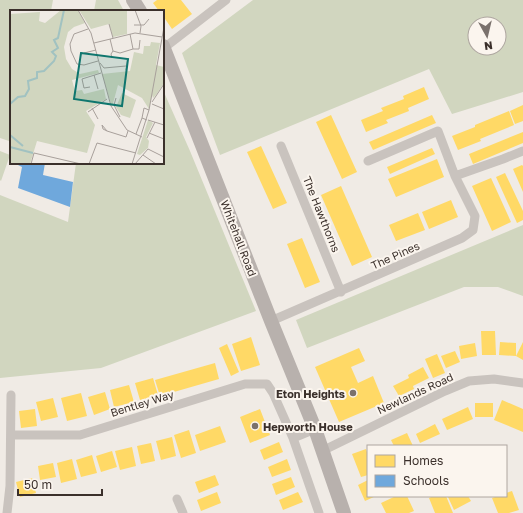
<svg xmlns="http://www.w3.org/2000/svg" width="523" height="513" viewBox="0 0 523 513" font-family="'Golos Text',sans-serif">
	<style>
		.green { fill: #d1d6bf; fill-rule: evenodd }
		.homes { fill: #ffd966 }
		.schools { fill: #6fa8dc }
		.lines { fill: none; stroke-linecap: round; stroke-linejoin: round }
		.street { stroke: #c9c3be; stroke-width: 9 }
		.primary { stroke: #b8b1ad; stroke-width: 14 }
		.poi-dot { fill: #7a716c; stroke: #fbf5ee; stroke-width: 1.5 }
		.labels { text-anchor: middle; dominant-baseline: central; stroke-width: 4; stroke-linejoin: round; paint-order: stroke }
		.street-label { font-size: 11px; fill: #3b302b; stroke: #fbf5ee }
		.poi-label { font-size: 11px; font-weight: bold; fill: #3b302b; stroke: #fbf5ee; text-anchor: end }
		.inset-river { fill: none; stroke: #a1c2c1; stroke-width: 2 }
		.inset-road { fill: none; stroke: #a8a09b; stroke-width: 1 }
		.view { fill: #0f766e; fill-opacity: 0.15; stroke: #0f766e; stroke-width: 2 }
		.inset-edge { fill: none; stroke: #3b302b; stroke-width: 2 }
	</style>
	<rect width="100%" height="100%" fill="#f0ebe5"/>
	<path class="green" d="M0,0H53L51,11H11V141H9L0,138Z
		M96,0H118L124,11H94Z
		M253,0H523V92L452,114L429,69L220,155L182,53ZM475,24H499V48H475Z
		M163,90L190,151L256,311L101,368L0,378V195L68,222L76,163H163Z
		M0,151L10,155L1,181L0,180Z
		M523,225V296L498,287H464L307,348L296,320Z"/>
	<path class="homes" d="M157,0H181L192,14L172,29L163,16V11H159L153,3Z
		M424,87L429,99L408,108L409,111L386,120L388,123L366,132L361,120L383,111L381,108L404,99L403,96Z
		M523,105V121L515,124L510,111Z
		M509,111L514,125L480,139L481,141L458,150L452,136L475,127V125Z
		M331,115L357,172L342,179L316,122Z
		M432,115L436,123L373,150L369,142Z
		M523,132V143L473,164L469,154Z
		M261,146L287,203L273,209L247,152Z
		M432,148L435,154L390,174L387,167Z
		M437,159L444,177L396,197L388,179Z
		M522,165L523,166V192L513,169Z
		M505,173L523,211V220L517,223L496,177Z
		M491,178L511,222L492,231L472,186Z
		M341,186L372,257L352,266L321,195Z
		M451,200L458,217L429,229L422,212Z
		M418,213L425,230L396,241L389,225Z
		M302,238L320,282L305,288L287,244Z
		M481,331H495L496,355H482Z
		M251,337L260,365L241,371L232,344Z
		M500,342L516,343V356L499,355Z
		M523,342V360L516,356Z
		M475,343L477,356L461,359L459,346Z
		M227,344L239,372L231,376L219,348Z
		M359,348L365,361L351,367L358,383L373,376L384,403L339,422L315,367Z
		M455,351L460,362L446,368L441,356Z
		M437,354L445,373L433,378L425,359Z
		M215,363L219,379L160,396L155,380Z
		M423,367L429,378L413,386L414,389L399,396L393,386L409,378L408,375Z
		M153,378L158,395L140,400L135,383Z
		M129,385L134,402L114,407L110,390Z
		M105,392L110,409L94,415L88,397Z
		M81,393L87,416L67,421L61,398Z
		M53,398L58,417L41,421L36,402Z
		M502,400L523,409V432L494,420Z
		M475,403H493V417H475Z
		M468,407L473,419L447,430L442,419Z
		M35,409L37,426L21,428L19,411Z
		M260,409L270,435L250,443L240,417Z
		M435,424L440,434L420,443L416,434Z
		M220,426L226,442L200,451L195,435Z
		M189,430L196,453L181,458L174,435Z
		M407,433L413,446H394L391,440Z
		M172,437L176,456L161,460L156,441Z
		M279,442L283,452L264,460L260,450Z
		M151,443L155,461L141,464L137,446Z
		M132,447L136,466L120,470L115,451Z
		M366,449L368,455V475L361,477L352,454Z
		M112,451L117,467L101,472L96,456Z
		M92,455L97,473L81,477L76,460Z
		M72,459L77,479L61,483L57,463Z
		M287,459L291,470L272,477L268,467Z
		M53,463L56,477L40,480L38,466Z
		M215,475L219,485L199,493L195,482Z
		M291,477L295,487L276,495L272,484Z
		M32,478L36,493L20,497L16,482Z
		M368,480V496H376L365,501L358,485Z
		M512,491L519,510L509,513H498L492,498L498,496H506V493Z
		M217,492L221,503L201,511L197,500Z
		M298,492L303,502L283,510L279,500Z
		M396,496H407L414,511L409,513H386L381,503Z
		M433,496H446L453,513H435L429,498Z
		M450,496H468L471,501L454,510L448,497Z"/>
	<path class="schools" d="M16,163H45L43,175L73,182L70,207L18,188L22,167L16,164Z"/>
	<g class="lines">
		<path class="street" d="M164,48L226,0
			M281,146L341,292
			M455,176L503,159L523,151
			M271,321L462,238L473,230L475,216L455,176L438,131L368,161
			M11,435H80L245,384H267L273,393L293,438L315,429
			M293,438L319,513
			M322,451L445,391L469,381L494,379L523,383
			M177,499L183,513
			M7,513L10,486L11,395"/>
		<path class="primary" d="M133,0L140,11
			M163,46L271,321L315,429L344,513"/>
	</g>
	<g class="poi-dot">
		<circle cx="353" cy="393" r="4"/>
		<circle cx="255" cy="426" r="4"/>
	</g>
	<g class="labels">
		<g class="street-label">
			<text transform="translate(322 214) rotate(68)">The Hawthorns</text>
			<text transform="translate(239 238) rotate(69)">Whitehall Road</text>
			<text transform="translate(395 255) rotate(-24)">The Pines</text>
			<text transform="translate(415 393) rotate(-25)">Newlands Road</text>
			<text transform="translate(142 403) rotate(-17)">Bentley Way</text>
		</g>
		<g class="poi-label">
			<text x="345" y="393">Eton Heights</text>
			<text x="263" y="426" text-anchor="start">Hepworth House</text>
		</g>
	</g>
	<g transform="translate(10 10)">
		<rect width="154" height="154" fill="#f0ebe5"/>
		<path d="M51,0H68L75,13L64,17L58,22L54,37L56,49L62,59L70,64L88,60L89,63L62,70L65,81L72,80L74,84L94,79L96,89L76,101L85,115L77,143L27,131L20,154H0V4L30,2L29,11L35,13ZM69,0H117V24L103,27L99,14L81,19ZM141,32L150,33L146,55L154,57V73L146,85L143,88L142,85L139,99L132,88L108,75L102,97L92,64L120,61L124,42L133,44L134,36H140ZM112,83L126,90L120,108L111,105L106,97ZM138,110L143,113L136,127L139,131L138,138L130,145L127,144Z" fill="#d1d6bf"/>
		<path class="inset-river" d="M0,94L8,87L15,86L19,79L18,71L27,68V62L34,61L44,51L46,46L42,42L48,38L44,30L48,28L54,0M0,125L13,136M0,137L23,143"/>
		<path class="inset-road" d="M68,0L81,23L101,96L117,120L132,127M125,0L131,16L130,23M99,14L103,28M124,15H134L139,9M78,19L64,24L60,34L61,41L67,54L74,55L88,51M120,24L123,39H129L130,30M100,29L103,41L101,44L102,48M84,33L125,23L152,27M103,41L110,43L123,39M74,43L86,40M90,53L94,58L116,56M116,60L118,48M84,65L88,79M80,77L74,78L72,69L91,63M106,88L104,95L110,107M142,92L154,74M142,94L154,99M82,98L88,109M78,102L97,89M132,108L134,98L139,100M138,110L154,115M97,121L92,115L93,119L97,121L116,127L118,121M139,123L154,129M126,124L132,108L137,110M137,128L145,112M133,145L146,154M21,154L24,143L71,154M79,154L87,133L126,143M122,154L139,100L154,17M125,154L138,139L154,147"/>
		<path class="view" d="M71,43L118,49L112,96L64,89Z"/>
		<rect width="154" height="154" class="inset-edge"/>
	</g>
	<rect x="367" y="445" width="140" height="52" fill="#fbf5ee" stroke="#aea6a0"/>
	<rect x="375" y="455" width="20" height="12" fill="#ffd966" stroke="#aea6a0"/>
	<text x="403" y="465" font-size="12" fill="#3b302b">Homes</text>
	<rect x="375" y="475" width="20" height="12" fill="#6fa8dc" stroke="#aea6a0"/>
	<text x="403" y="485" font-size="12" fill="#3b302b">Schools</text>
	<g transform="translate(487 36) rotate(172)"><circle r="19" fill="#fbf5ee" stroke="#aea6a0"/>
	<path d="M0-3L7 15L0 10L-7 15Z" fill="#7a716c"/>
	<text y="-6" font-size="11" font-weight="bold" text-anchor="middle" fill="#3b302b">N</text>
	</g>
	<path d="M18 489v6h84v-6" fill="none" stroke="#3b302b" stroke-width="2"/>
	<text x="24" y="489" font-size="12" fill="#3b302b" stroke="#fbf5ee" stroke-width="3" paint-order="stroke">50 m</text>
</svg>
